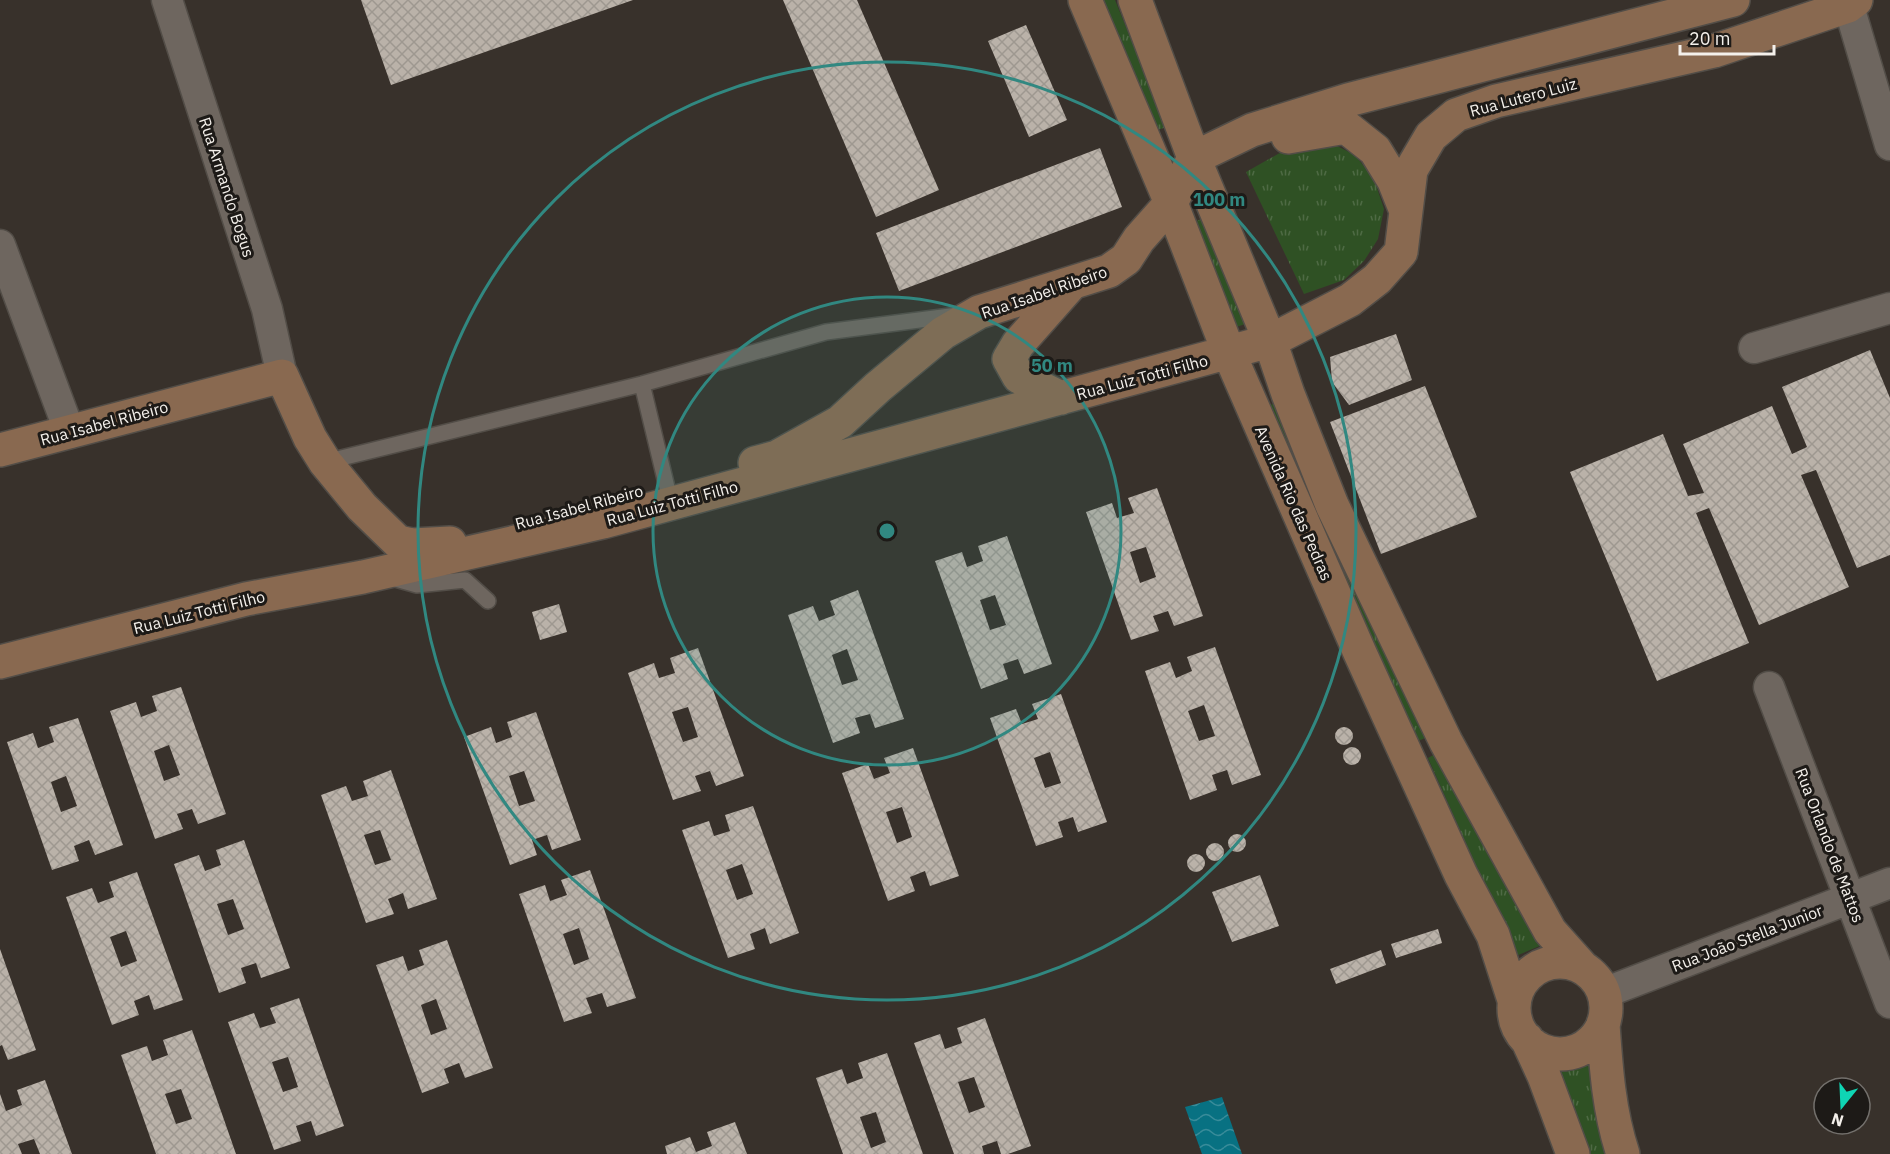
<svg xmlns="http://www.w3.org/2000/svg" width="1890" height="1154" viewBox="0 0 1890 1154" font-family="'IBM Plex Sans',sans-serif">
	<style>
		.grass { fill: url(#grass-tufts) }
		.water { fill: url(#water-waves) }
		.building { fill: url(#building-cross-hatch); fill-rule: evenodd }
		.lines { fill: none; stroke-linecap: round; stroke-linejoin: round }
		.lane-casing { stroke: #524d47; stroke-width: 18 }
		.street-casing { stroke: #524d47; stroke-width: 33 }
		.secondary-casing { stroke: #524d47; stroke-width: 36 }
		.lane { stroke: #6e665f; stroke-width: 15 }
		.street { stroke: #6e665f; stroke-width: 30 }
		.secondary { stroke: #896950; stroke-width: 33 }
		.ring { fill: none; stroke: #318881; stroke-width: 3 }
		.labels { text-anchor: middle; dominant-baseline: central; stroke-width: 6; stroke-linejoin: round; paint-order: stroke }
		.street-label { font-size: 16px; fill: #f4f0eb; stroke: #1d1a17 }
		.centre { fill: #318881; stroke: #1d1a17; stroke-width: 3 }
		.ring-label { font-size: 18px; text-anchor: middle; font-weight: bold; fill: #318881; stroke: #1d1a17; stroke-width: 6; stroke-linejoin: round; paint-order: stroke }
	</style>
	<defs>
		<pattern id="grass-tufts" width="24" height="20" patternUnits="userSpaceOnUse" patternTransform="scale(1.5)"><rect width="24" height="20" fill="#2f5124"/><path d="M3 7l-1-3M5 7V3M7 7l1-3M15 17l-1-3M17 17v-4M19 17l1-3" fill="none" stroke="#4e6a44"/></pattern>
		<pattern id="water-waves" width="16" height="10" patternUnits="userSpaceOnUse" patternTransform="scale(1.5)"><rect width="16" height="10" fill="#087182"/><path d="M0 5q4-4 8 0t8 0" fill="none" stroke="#398c9a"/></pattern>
		<pattern id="building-cross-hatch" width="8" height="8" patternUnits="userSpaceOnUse" patternTransform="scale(1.5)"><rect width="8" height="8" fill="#bab2a9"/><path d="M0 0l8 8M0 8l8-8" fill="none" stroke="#9e9890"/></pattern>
	</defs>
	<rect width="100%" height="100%" fill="#38312b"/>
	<path class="grass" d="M1104,0H1115L1167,127L1157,130Z
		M1301,141L1329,142L1355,155L1374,179L1384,209L1378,239L1364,261L1344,280L1304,294L1246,172Z
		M1207,217L1245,324L1234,328L1196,221Z
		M1279,402L1330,529L1425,738L1416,742L1287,448L1270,405Z
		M1437,753L1542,945L1516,956L1428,758Z
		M1590,1059L1610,1154H1587L1552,1061L1576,1066Z"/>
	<path class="water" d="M1222,1097L1242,1154H1202L1185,1107Z"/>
	<path class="building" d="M361,0H633L391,85Z
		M783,0H857L939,190L876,217Z
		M1026,25L1067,120L1029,137L988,41Z
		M1100,148L1122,207L899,291L876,233Z
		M1396,334L1412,380L1349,405L1332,382L1330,357Z
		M1870,350L1890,398V555L1857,568L1816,470L1801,475L1849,587L1759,625L1709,508L1696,513L1749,643L1657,681L1570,472L1663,434L1688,496L1704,493L1683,444L1772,406L1792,454L1807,447L1782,387Z
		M1425,386L1477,517L1381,554L1330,422Z
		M1157,488L1203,616L1174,626L1168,611L1153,616L1159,631L1131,640L1086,512L1112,503L1117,518L1134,513L1128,498ZM1146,547L1156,577L1140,583L1130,552Z
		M1007,536L1052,664L1024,674L1018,659L1003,664L1008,679L981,689L935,561L962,552L967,567L983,561L978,546ZM995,595L1006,625L990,630L980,600Z
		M858,590L904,719L875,728L870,714L855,718L860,733L833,743L788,615L813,606L819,621L835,615L830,601ZM847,649L858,680L842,685L832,655Z
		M559,604L567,632L540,640L532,612Z
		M1215,647L1261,775L1232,785L1227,770L1212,775L1217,790L1190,800L1145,671L1170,662L1176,678L1192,671L1187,657ZM1204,705L1215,736L1199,741L1188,711Z
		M698,648L744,776L716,786L710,771L695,776L701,791L673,800L628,673L654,663L659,678L675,673L670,658ZM688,707L698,737L683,742L672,712Z
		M181,687L226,814L198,824L192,809L177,814L183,829L155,839L110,711L136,702L141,717L157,711L152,696ZM169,745L180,775L164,781L154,751Z
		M1061,694L1107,822L1078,832L1073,817L1058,822L1063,837L1036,846L990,718L1016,709L1022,724L1038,719L1032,704ZM1050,752L1061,783L1045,788L1034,758Z
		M536,712L581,840L552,850L547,835L532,840L537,855L510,865L464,737L491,727L496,743L512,737L507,722ZM524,771L535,801L519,806L509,776Z
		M78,718L123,845L95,855L89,840L74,846L79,861L52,870L7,742L33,733L38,748L54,742L49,727ZM66,776L77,806L61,812L51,782Z
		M1335 736a9 9 0 1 1 18 0a9 9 0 1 1-18 0Z
		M1343 756a9 9 0 1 1 18 0a9 9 0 1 1-18 0Z
		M913,748L959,876L930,886L925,871L910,877L915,891L888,901L842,773L868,764L874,779L890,773L884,758ZM902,807L912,837L897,843L886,812Z
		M391,770L437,899L408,909L403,893L388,899L394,914L366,923L321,795L346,786L352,801L368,796L363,781ZM380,830L391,860L375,865L364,835Z
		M753,806L799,933L770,944L765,928L750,934L755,949L728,958L682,830L709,821L714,836L730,831L725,815ZM742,864L753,894L737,900L726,870Z
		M1228 843a9 9 0 1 1 18 0a9 9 0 1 1-18 0Z
		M244,840L290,968L261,978L256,963L241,968L246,983L219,993L174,864L199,855L205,871L221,865L216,850ZM233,899L244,929L228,935L217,904Z
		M1206 852a9 9 0 1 1 18 0a9 9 0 1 1-18 0Z
		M1187 863a9 9 0 1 1 18 0a9 9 0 1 1-18 0Z
		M590,870L636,998L607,1007L602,993L586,998L592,1013L564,1022L519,894L545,885L550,901L567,895L561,880ZM579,928L589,959L574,965L563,934Z
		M137,872L183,1000L154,1010L149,995L134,1001L139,1015L112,1025L66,897L92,888L98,903L114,897L109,882ZM126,931L137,961L121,967L110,937Z
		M1260,875L1279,926L1232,942L1212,892Z
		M1438,929L1442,943L1396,958L1391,944Z
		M447,940L493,1068L465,1078L459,1063L444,1069L449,1083L422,1093L376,965L403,956L408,971L424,965L419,950ZM436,999L447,1029L431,1035L421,1005Z
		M0,949L36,1050L8,1060L2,1045L0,1046Z
		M1381,950L1386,965L1336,984L1330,969Z
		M299,998L344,1126L316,1136L311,1121L296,1126L301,1141L274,1150L228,1022L254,1013L260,1028L276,1023L270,1008ZM288,1057L298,1087L283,1092L272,1062Z
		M985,1018L1031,1146L1008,1154H1001L997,1141L982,1146L984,1154H954L914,1043L940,1034L945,1049L962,1043L957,1028ZM974,1077L985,1107L969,1113L958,1082Z
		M192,1030L215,1094L236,1154H156L121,1055L147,1046L152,1061L168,1055L163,1040ZM181,1089L192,1119L176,1124L165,1094Z
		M887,1053L923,1154H843L816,1078L842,1069L847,1084L863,1078L858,1063ZM876,1112L886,1142L871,1148L860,1117Z
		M45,1080L72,1154H40L34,1139L18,1144L22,1154H0V1094L6,1111L22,1105L17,1090Z
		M735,1122L747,1154H667L665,1146L690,1137L696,1152L712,1146L707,1132Z"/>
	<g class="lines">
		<defs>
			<path id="lane" d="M642,384L671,504
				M325,462L642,384L826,332L958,315
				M392,578L417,585L465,580L488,601"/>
			<path id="street" d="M167,0L267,309L282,376
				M1847,0L1890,145
				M0,245L70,433
				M1754,348L1890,308
				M1769,687L1890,1003
				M1604,993L1890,883"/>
			<path id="secondary" d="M1085,0L1171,203L1229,353L1360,653L1461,875L1493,935L1514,1000
				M1135,0L1194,158L1270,341L1288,394L1332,505L1446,742L1550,931L1584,969
				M1288,137L1346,127L1375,150L1394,181L1406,211
				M1061,398L1019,377L1009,359L1018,344L1071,284
				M0,450L282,376L310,438L325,462L362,507L398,542L412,545L450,543
				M755,463L777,457L840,422L878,387L943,333L979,312L1109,271L1126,259L1139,239L1171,203L1194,158L1252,130L1348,100L1733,0
				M0,662L246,599L363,577L603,522L1270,341L1350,300L1377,279L1401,252L1411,170L1431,136L1456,115L1496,101L1714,51L1848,6L1856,0
				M1514 1008a46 46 0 1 1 92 0a46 46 0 1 1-92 0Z
				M1603,1024C1606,1068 1609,1112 1623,1154
				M1527,1039L1544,1076L1573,1154"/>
		</defs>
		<use href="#lane" class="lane-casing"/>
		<use href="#street" class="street-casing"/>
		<use href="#secondary" class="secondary-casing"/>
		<use href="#lane" class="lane"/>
		<use href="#street" class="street"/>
		<use href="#secondary" class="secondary"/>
	</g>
	<circle cx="887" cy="531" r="234" fill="#318881" fill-opacity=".12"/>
	<g class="ring">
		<circle cx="887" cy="531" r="234"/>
		<circle cx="887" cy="531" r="469"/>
	</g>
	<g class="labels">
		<g class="street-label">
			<text transform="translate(1523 97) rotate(-15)">Rua Lutero Luiz</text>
			<text transform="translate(227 187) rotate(72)">Rua Armando Bogus</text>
			<text transform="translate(1044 292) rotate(-19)">Rua Isabel Ribeiro</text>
			<text transform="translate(1142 377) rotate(-15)">Rua Luiz Totti Filho</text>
			<text transform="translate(104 423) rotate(-15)">Rua Isabel Ribeiro</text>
			<text transform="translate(672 503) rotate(-15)">Rua Luiz Totti Filho</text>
			<text transform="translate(1294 503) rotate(66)">Avenida Rio das Pedras</text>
			<text transform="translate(579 507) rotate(-15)">Rua Isabel Ribeiro</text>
			<text transform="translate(199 612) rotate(-14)">Rua Luiz Totti Filho</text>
			<text transform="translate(1830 845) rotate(69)">Rua Orlando de Mattos</text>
			<text transform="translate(1747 938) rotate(-21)">Rua João Stella Junior</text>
		</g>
	</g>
	<circle cx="887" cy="531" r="9" class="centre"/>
	<g class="ring-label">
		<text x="1219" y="206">100 m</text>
		<text x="1052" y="372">50 m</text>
	</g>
	<g transform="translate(1842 1106) rotate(198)"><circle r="28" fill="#1d1a17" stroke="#73706c" stroke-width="1.5"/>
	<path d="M0-4.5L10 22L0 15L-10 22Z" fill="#0fd5b4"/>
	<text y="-9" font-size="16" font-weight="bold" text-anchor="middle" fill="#f4f0eb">N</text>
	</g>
	<path d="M1680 45v9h94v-9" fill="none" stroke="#f4f0eb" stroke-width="3"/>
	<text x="1689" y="45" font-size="18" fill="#f4f0eb" stroke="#1d1a17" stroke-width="4.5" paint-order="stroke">20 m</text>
</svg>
